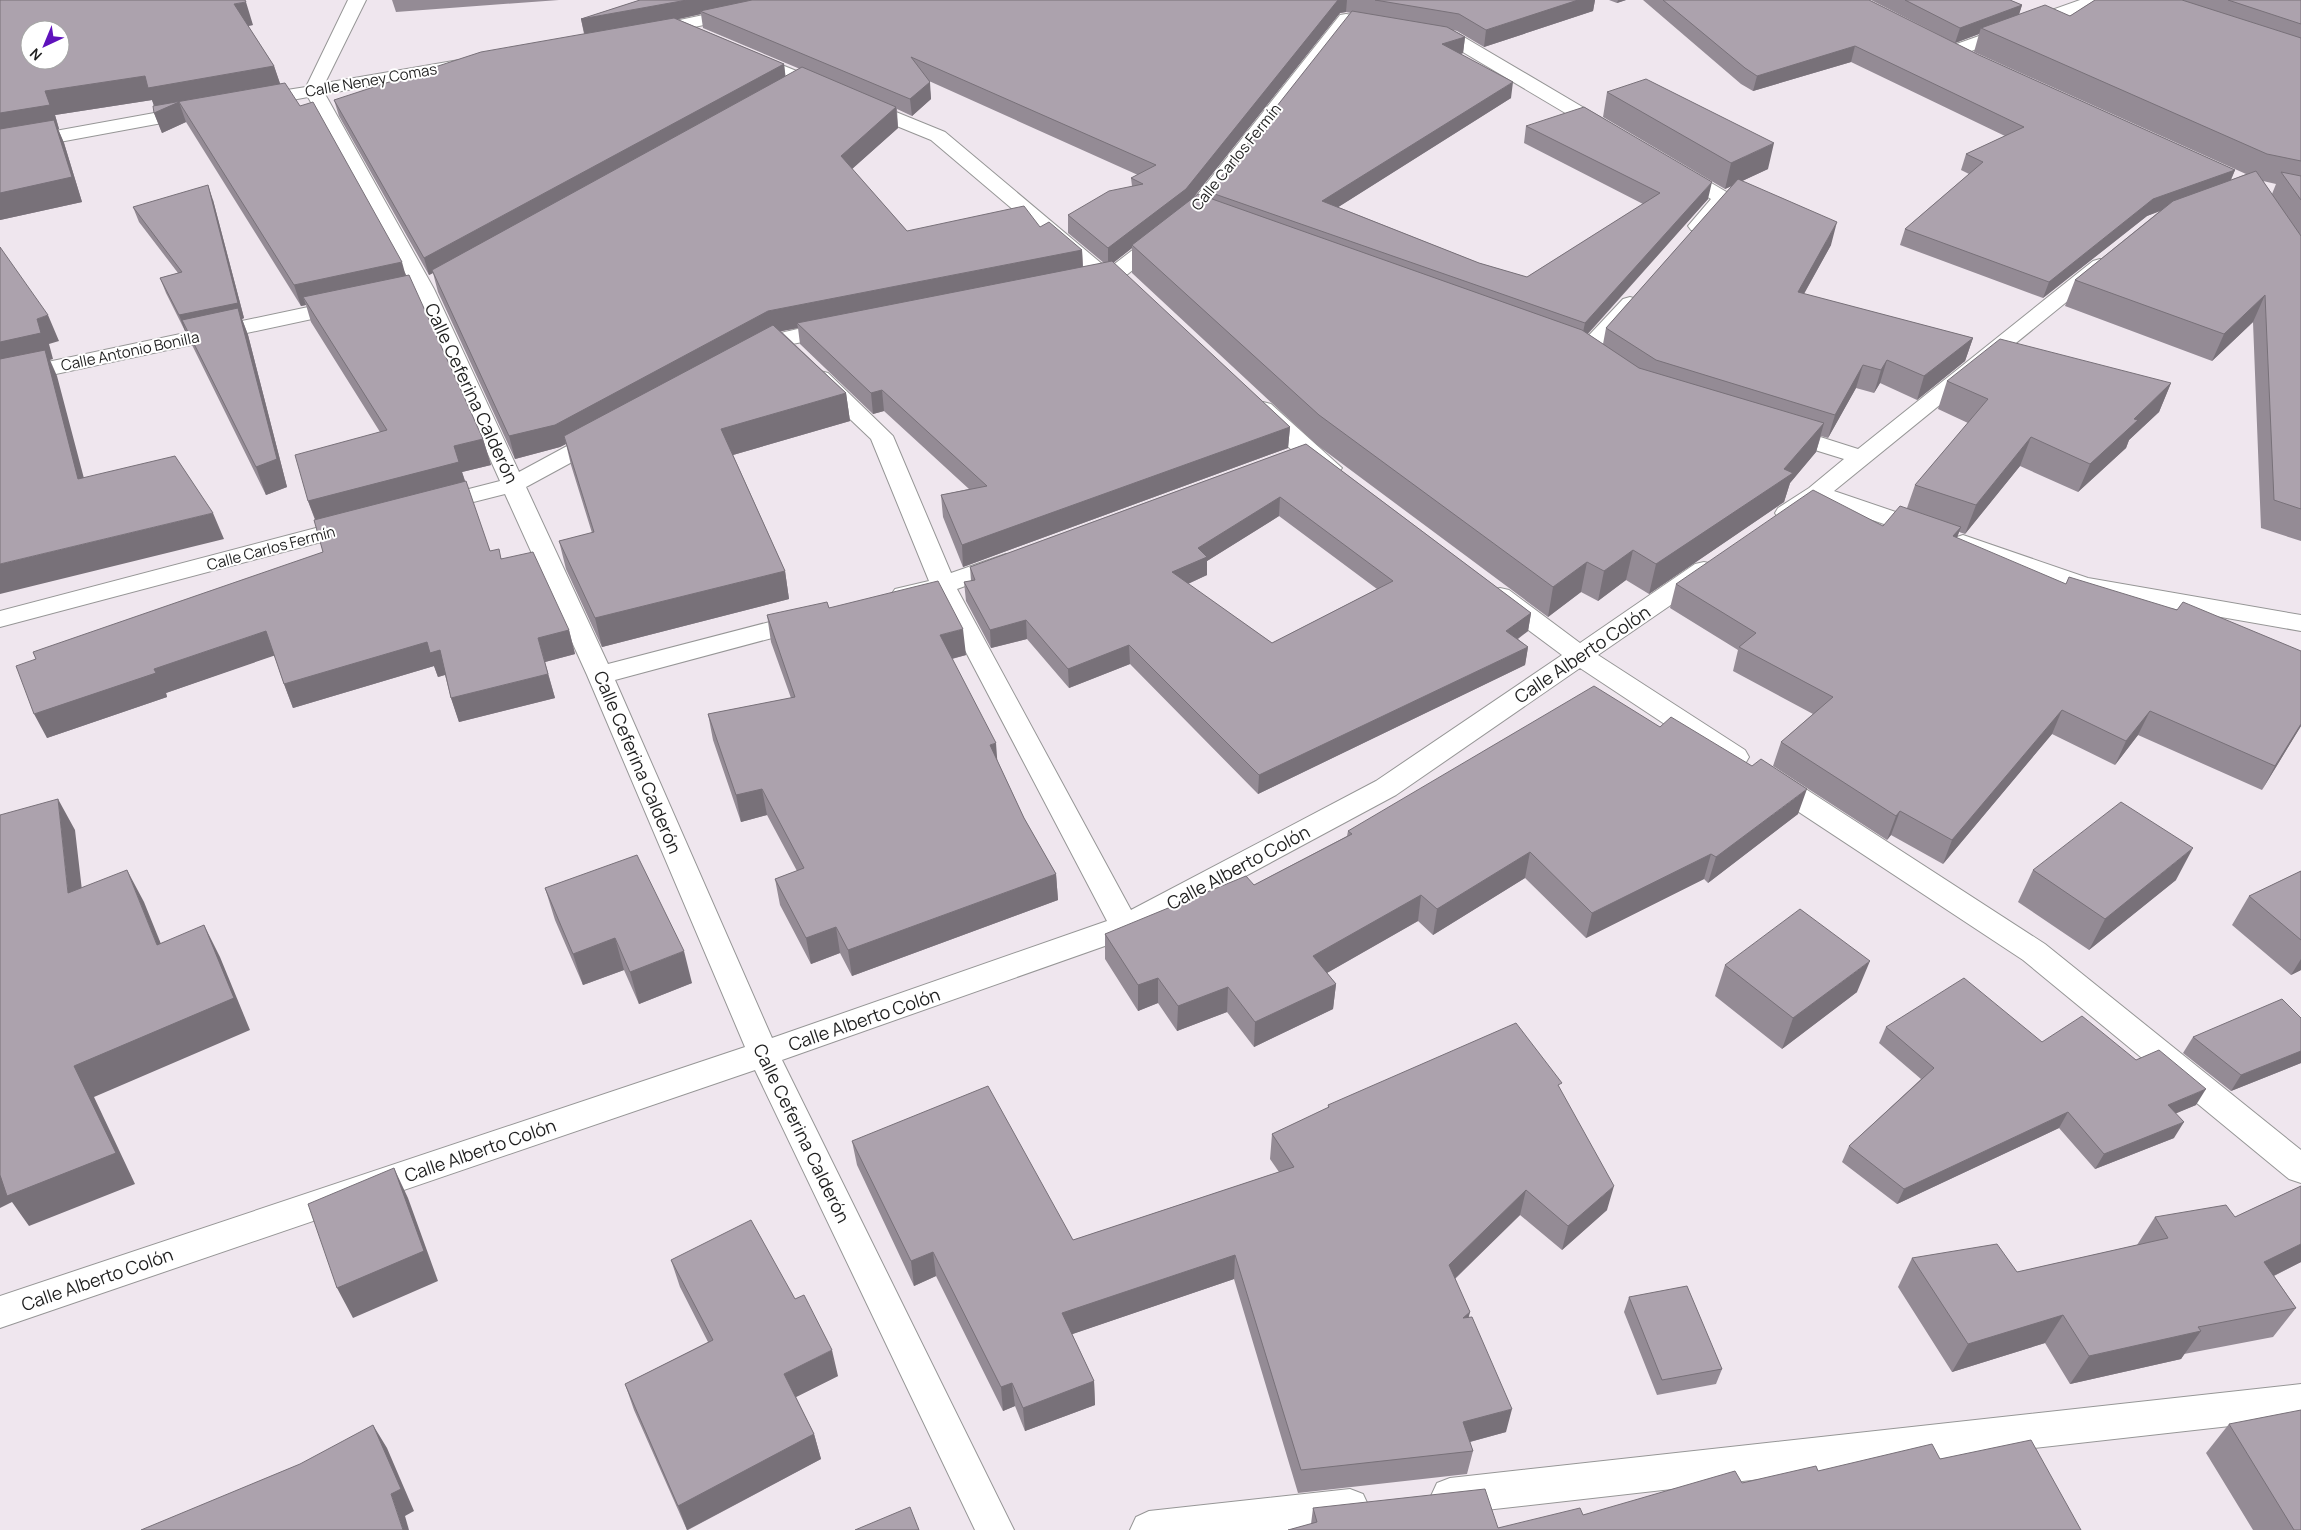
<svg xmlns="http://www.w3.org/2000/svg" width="2301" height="1530" viewBox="0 0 2301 1530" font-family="Manrope,sans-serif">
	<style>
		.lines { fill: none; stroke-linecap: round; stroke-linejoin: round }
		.minor-casing { stroke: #969696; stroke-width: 2 }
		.minor { fill: #fff; fill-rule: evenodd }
		.wall { fill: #948b95; fill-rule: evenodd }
		.shaded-wall { fill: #787179 }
		.building { fill: #aca2ad; stroke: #787179; fill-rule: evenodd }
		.labels { text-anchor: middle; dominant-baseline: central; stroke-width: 4; stroke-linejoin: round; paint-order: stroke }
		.far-street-label { font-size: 15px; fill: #1f1f1f; stroke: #fff }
		.street-label { font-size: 18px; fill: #1f1f1f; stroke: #fff }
	</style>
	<rect width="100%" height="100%" fill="#efe6ee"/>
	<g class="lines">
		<defs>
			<path id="minor" d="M348,0H366L325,83L459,60L465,61L468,65L465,69L459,70L325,94L434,289L519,472L593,432L601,430L609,432L613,437L609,442L526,487L608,664L804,613L813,615L817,621L813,627L615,680L772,1038L1107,921L936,595L904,603L895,601L891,595L895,589L929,581L871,439L812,383L809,378L812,373L820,371L828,373L893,436L951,573L1006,554L1015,556L1018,562L1015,568L957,589L1131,910L1376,781L1562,655L1491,602L1487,596L1491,590L1500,588L1509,590L1580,643L1695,564L1704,562L1713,564L1716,570L1713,576L1598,655L1745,750L1749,757L1745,764L1735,767L1725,764L1580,668L1396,795L1136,935L782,1060L1014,1530H975L755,1070L0,1328V1296L745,1047L587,675L505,494L434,512L426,510L422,505L426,500L500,481L414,289L308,97L255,107L248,105L246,101L248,97L255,95L306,87Z
				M775,0H809L806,4L800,5L651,36L645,35L642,31L645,27L651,26Z
				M2080,0H2105L2102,4L1960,55H1948L1945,51L1948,47Z
				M1346,14L1388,21L1391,25L1388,29L1382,30L1350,25L1201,216L1124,277L1086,286L1079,284L1076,280L1079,276L1088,273L931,140L855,109L853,105L855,101H869L945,132L1108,269L1187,208L1340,15Z
				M1429,29L1457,33L1613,125L1615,129L1613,133H1599L1446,42L1423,38L1420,34L1423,30Z
				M750,52L831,85L834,89L831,93H819L744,61L741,57L744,53Z
				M193,106L200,108L202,112L200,116L0,153V141Z
				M1677,165L1684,167L1730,194L1733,198C1724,212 1709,235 1691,230L1688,226L1711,199L1670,175L1667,171L1670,167Z
				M2100,259L2107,261L2110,265L2107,269L1834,491L1934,525L1937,530L1934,535L1925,538L1916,535L1820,502C1806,511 1795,523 1778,518L1775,513L1778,508L1809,488L1844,459L1776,438L1773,433L1776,428L1784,426L1792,428L1858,449L2093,261Z
				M1630,297L1637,299L1641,303L1637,307L1594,357L1586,359L1578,357L1575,352L1578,347L1623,299Z
				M346,299L354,300L357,305L354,310L0,386V372Z
				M836,323L844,324L847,329L844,334L787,345L762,359L754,361L746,359L743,354C758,332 811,327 836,323Z
				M1263,402L1271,404L1342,468L1338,473C1333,474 1328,476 1323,473C1308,467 1261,423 1252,409L1255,404Z
				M354,518L363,521L366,526L363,531L0,627V611Z
				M1963,535L2088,578L2301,615V631L2084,593L1954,548L1951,543L1954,538Z
				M1771,770L1781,773L2045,944L2301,1150V1183L2289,1179L2023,960L1761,787L1757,780L1761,773Z
				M2301,1384V1418L1450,1514L1437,1509L1431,1496L1437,1483L1450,1478Z
				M1350,1489L1363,1494L1369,1507L1363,1520L1350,1525L1309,1530H1130L1136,1517L1149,1511Z"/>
		</defs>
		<use href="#minor" class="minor-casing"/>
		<use href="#minor" class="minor"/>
	</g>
	<path class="wall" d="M0,0L253,25L248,26L274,66L280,84L406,275L483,439L491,465L462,472L490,551L502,559L569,630L575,654L545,662L555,698L459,722L451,698L445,675L438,677L434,666L293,708L284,684L274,655L166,693L167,697L47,738L36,659L323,552L315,520L308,501L380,432L311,322L306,305L301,306L186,122L162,133L154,113V106L152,100L55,115L59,129H58L64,143L82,202L0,220Z
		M392,0H559L396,12Z
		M640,0H1595L1593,11L1484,47L1457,31L1453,30L1465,37L1463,53L1461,54L1511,98L1338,207L1479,263L1527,277L1643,204L1524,143L1526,126L1708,199L1588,334L1603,344L1606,328L1732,186L1725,189L1603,117L1607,92L1768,169L1742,181L1831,245L1804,294L1973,338L1965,361L1917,400L1880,383L1874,393L1856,388L1828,438L1821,436L1816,452L1790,483L1784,502L1649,594L1626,580L1598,601L1581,592L1548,617L1317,445L1132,273V248L1113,263L1290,427L1288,448L963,567L943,517L941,495L969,489L884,411L873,414L800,344L798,328L781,331L846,393L850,421L733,455L785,571L789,599L602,647L566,569L559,541L592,533L571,465L566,444L560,447L515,459L438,292L433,273L429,275L339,116L334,100L584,34L581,19ZM1346,12L1351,13L1209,192V198L1192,199L1340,13ZM701,14L703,28L800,69L785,77L784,64L677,19ZM929,81L1138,175L1131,178L1132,186L1068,215V233L1104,263L1083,267L1082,250L1040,227L907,231L852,169L898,128L897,109L912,116L931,99Z
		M1609,0H1626L1617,3Z
		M1643,0H1869L1979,55L2235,170L2231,180L2246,174L1974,52L1979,34L1955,43L1871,0H2010L2022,5L2019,14L2070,16L2095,0H2301V541L2261,528L2253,322L2212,361L2065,306L2075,280L2161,210L2147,216L2043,298L1900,245L1905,229L1969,174L1961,170L1966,154L2005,136L1851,62L1753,91L1741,84ZM2263,181L2276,184L2272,194Z
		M213,200L244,318L242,319L248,335L287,487L266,495L193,347L186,331H185L166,293L160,278L178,273L139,222L133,207Z
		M1947,381L2171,383L2159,412L2129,440L2126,448L2078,492L2020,466L1965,534L1959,532L1957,538L2301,726L2262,790L2138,735L2115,765L2052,734L1943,864L1891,835L1887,840L1773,766L1781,742L1813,714L1733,671L1738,650L1670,608L1676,584L1883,526L1907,508L1915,485L1968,423L1938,409Z
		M1306,444L1531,613L1528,631L1518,639L1528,647L1525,665L1258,794L1130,664L1069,688L1027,639L991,648L966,601L964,582L971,581L970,567ZM1279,516L1377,589L1272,643L1188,584L1207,575V561Z
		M829,608L966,655L952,659L998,762L1024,818L1056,874L1058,900L852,976L840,953L811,964L780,905L775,879L797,871L767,815L741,822L713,740L708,714L791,698L771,642L767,615Z
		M1798,814L1708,883L1704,879L1586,938L1525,878L1433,935L1418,921L1327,973L1336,984L1333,1009L1254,1047L1227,1012L1177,1031L1158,1003L1138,1011L1105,959V934L1254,885L1347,836L1348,831Z
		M2033,870L2176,880L2089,950L2018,902Z
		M2301,871V970L2291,975L2232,925L2249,896Z
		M545,888L692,983L639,1004L624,970L583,985L555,920Z
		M1725,965L1857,992L1782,1049L1715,996Z
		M2301,1018V1063L2231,1091L2183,1053L2193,1037Z
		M1886,1027L2042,1042L2136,1060L2196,1105L2176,1113L2174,1138L2095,1169L2059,1128L1897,1204L1842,1162L1849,1146L1921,1079L1879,1043Z
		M1560,1089L1607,1210L1562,1250L1520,1215L1455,1279L1470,1312L1468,1317L1506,1432L1470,1442L1473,1451L1467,1474L1298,1493L1234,1279L1072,1334L1094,1381L1095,1405L1025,1431L1015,1406L1003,1411L936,1276L914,1286L857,1165L852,1141L1073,1240L1279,1172L1270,1159L1272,1134L1328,1108V1105Z
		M2301,1186V1262L2274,1276L2296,1308L2273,1337L2184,1354L2181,1359L2070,1384L2045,1343L1952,1372L1898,1287L1912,1258L2017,1272L2137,1245L2155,1217H2235Z
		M671,1260L838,1376L796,1397L814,1434L821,1459L688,1530H687L634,1410L625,1384L708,1342L680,1287Z
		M1629,1297L1722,1369L1716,1384L1657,1395L1624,1312Z
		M2229,1424L2301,1530H2253L2206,1453Z
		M1940,1459L2081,1530H1288L1311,1524L1313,1508L1498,1528L1583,1515L1742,1483L1818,1471Z"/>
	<path class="shaded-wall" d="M687,0H767L700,11L701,14L679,19L585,36L581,19Z
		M1338,0H1347L1346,12L1340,13L1186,207L1132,245V248L1108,267V248Z
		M1578,0H1595L1593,11L1484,47L1486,30Z
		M1618,0H1626L1617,3Z
		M246,2L253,25L242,27L234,4Z
		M2022,5L2017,21L1981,28L1979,34L1955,43L1960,28Z
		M1465,37L1463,53L1441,61L1442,44Z
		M1855,46L1851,62L1753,91L1757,76Z
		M784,64L786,80L432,270L433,273L429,275L424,258Z
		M274,66L282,89L179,102L186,122L162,133L154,113L156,111L152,100L55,115L59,129H58L64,143L82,202L0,220V113L45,91L145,76Z
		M930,82L931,99L912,116L910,99Z
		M1513,82L1511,98L1321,218L1322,201Z
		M896,107L898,128L843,177L841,156Z
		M1774,143L1768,169L1725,189L1731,163Z
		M2235,170L2228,186L2147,216L2043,298L2049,282L2153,199Z
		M1712,182L1708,199L1581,341L1585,323Z
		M208,185L213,200L244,318L242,319L248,335L287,487L266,495L256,467L182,320L186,331H185L179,315Z
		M1837,222L1831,245L1792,315L1798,292Z
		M1082,250L1083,272L797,323L798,328L772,333L564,436L566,444L560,447L515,459L509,436L768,311Z
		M402,262L408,284L303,297L306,305L301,306L294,285Z
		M2265,295L2253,322L2212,361L2224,334Z
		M48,315L59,341L49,344L53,359L50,360L57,376L91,505L0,370V342L37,319Z
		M1973,338L1965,361L1917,400L1924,376Z
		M1887,360L1880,383L1874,393L1881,370Z
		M1863,365L1856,388L1828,438L1835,415Z
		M2171,383L2159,412L2129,440L2126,448L2078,492L2090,464L2134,419Z
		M882,390L884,411L873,414L871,393Z
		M846,393L850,421L726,457L721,429Z
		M1824,423L1816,452L1790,483L1784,502L1649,594L1656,564L1784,469Z
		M1290,427L1288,448L963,567L962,545Z
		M2031,437L2020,466L1965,534L1976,505Z
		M483,439L491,465L462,472L467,488L318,526L308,501L454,446Z
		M1280,497L1279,516L1207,561V575L1172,591V572L1198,548Z
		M213,513L224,539L0,594V564Z
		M1961,527L1952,550L1953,536Z
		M1633,550L1626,580L1598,601L1604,571Z
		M1587,562L1581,592L1548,617L1553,587Z
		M785,571L789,599L602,647L595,618Z
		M1531,613L1528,631L1503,649L1506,631Z
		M1026,620L1027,639L991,648L990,630Z
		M963,629L966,655L943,661L940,635Z
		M569,630L575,654L545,662L538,638Z
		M266,631L276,655L166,693L167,697L47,738L34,714L154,669Z
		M427,642L440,650L448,674L438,677L434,666L293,708L284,684Z
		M1129,645L1130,664L1069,688L1068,669Z
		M1528,647L1525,665L1258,794L1259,775Z
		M548,674L555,698L459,722L451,698Z
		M2062,710L2052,734L1943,864L1952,840Z
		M2150,711L2138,735L2115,765L2126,741Z
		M2301,724V726L2262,790L2275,766Z
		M996,743L998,770L990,745Z
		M762,789L767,815L741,822L736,795Z
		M1807,789L1798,814L1708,883L1716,857Z
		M58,799L75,830L86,925L68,893Z
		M1900,811L1891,835L1887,840L1896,816Z
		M2193,848L2176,880L2089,950L2105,919Z
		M1530,852L1525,878L1433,935L1437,909Z
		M1711,854L1704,879L1586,938L1592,913Z
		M127,870L144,902L174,976L157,945Z
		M1056,874L1058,900L852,976L848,950Z
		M1421,895L1418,921L1311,982L1313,956Z
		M204,925L220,957L250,1030L94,1097L135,1184L29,1226L12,1202L0,1208V1171L74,1066Z
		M836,927L840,953L811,964L806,938Z
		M615,938L624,970L583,985L573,954Z
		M684,951L692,983L639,1004L630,972Z
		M2301,959V970L2291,975Z
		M1870,961L1857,992L1782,1049L1793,1018Z
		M1158,978V1003L1138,1011V985Z
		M1336,984L1333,1009L1254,1047L1255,1022Z
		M1228,987L1227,1012L1177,1031L1178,1006Z
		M2301,1051V1063L2231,1091L2241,1075Z
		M2206,1089L2196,1105L2158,1121L2168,1105Z
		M2068,1112L2059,1128L1897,1204L1904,1189Z
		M2184,1122L2174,1138L2095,1169L2104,1154Z
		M394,1168L408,1198L438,1281L353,1318L337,1288Z
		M1614,1186L1607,1210L1562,1250L1568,1226Z
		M1526,1190L1520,1215L1444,1289L1449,1265Z
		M2301,1244V1262L2243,1291L2264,1262Z
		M933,1252L936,1276L914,1286L911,1261Z
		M1235,1255L1234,1279L1064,1337L1062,1313Z
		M1470,1312L1464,1336L1463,1318Z
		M2063,1315L2045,1343L1952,1372L1968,1344Z
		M2201,1331L2181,1359L2070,1384L2089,1356Z
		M832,1350L838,1376L790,1400L784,1374Z
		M1094,1381L1095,1405L1025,1431L1023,1408Z
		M1012,1383L1015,1406L1003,1411L1001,1387Z
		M1512,1409L1506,1432L1458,1445L1463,1422Z
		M373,1425L387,1448L414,1511L405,1516L409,1530H403L391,1494Z
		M814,1434L821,1459L687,1530L678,1506Z"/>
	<path class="building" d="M0,0H245L246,2L234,4L274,66L148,88L145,76L45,91L50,105L0,113ZM30,30H60V60H30Z
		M640,0H687L581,19Z
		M752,0H1338L1186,189L1108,248L1068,215L1109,191L1143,184L1131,178L1156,165L911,57L930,82L910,99L700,11Z
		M1375,0H1578L1486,30L1459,14Z
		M1663,0H1869L1979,55L2235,170L2153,199L2049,282L1905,229L1983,162L1966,154L2024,127L1855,46L1757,76L1745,68Z
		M1905,0H2010L2022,5L1960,28Z
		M2095,0H2182L2301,38V161L2267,154L1981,28L2045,5L2070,16Z
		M2228,0H2301V24Z
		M1352,11L1447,27L1465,37L1442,44L1513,82L1322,201L1479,263L1527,277L1660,193L1526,126L1584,107L1712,182L1585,323L1209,192Z
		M674,18L784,64L424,258L334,100L481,52Z
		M802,67L896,107L841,156L907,231L1024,206L1040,227L1049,222L1082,250L768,311L555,425L509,436L432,270Z
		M1646,79L1774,143L1731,163L1607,92Z
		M285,83L300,106L313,102L402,262L294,285L179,102L154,113L153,106Z
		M54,120L72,177L0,193V129Z
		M2256,171L2301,236V509L2274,500L2265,295L2224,334L2075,280L2173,201Z
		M2281,172L2301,176V200Z
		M1738,179L1837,222L1798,292L1973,338L1924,376L1887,360L1881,370L1863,365L1835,415L1656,360L1606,328Z
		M208,185L238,303L179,315L160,278L182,272L133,207Z
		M1198,194L1582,330L1639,368L1824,423L1784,469L1793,473L1656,564L1633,550L1604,571L1587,562L1553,587L1319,415L1132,245Z
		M0,247L48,315L37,319L41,333L0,342Z
		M1112,261L1290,427L962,545L941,495L987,486L882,390L871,393L797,323Z
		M409,275L483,439L454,446L459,462L308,501L295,455L387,430L303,297Z
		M238,308L277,459L256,467L182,320Z
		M773,325L846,393L721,429L785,571L595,618L559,541L594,532L564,436Z
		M2000,339L2171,383L2134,419L2138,420L2090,464L2031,437L1976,505L1915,485L1988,399L1947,381Z
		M45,350L78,479L175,456L213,513L0,564V359Z
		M1306,444L1531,613L1506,631L1528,647L1259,775L1129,645L1068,669L1026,620L990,630L964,582L975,580L970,567ZM1280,497L1393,581L1272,643L1172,572L1207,557L1198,548Z
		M466,481L490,551L499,549L501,559L533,552L569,630L538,638L548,674L451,698L440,650L430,653L427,642L284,684L266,631L154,669L156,673L34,714L16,666L36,659L33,652L323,552L314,520Z
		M1813,490L1883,526L1900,506L1961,527L1953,536L2066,584L2069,577L2177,610L2183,602L2301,651V724L2275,766L2150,711L2126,741L2062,710L1952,840L1900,811L1896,816L1781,742L1833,697L1739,647L1756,633L1676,584Z
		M938,581L963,629L940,635L996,743L990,745L1024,818L1056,874L848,950L836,927L806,938L775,879L804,868L762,789L736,795L708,714L795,697L767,615L827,602L829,608Z
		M1594,686L1660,727L1671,717L1752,766L1761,759L1807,789L1716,857L1711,854L1592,913L1530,852L1437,909L1421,895L1313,956L1336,984L1255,1022L1228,987L1178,1006L1158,978L1138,985L1105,934L1246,876L1254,885L1352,834L1348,831Z
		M58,799L68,893L127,870L157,945L204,925L234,998L74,1066L116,1153L7,1196L0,1175V815Z
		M2121,802L2193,848L2105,919L2033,870Z
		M637,855L684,951L630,972L615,938L573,954L545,888Z
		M2301,871V940L2249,896Z
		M1800,909L1870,961L1793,1018L1725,965Z
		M1964,978L2042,1042L2082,1016L2136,1060L2159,1050L2206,1089L2168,1105L2184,1122L2104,1154L2068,1112L1904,1189L1849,1146L1934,1068L1886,1027Z
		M2282,999L2301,1018V1051L2241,1075L2193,1037Z
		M1516,1023L1562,1083L1558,1085L1614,1186L1568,1226L1526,1190L1449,1265L1470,1312L1463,1318L1472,1317L1512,1409L1463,1422L1473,1451L1301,1470L1235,1255L1062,1313L1094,1381L1023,1408L1012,1383L1001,1387L933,1252L911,1261L852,1141L988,1086L1073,1240L1294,1167L1272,1134L1329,1107L1328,1105Z
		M394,1168L424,1251L337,1288L308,1204Z
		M2301,1186V1244L2264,1262L2296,1308L2198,1327L2201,1331L2089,1356L2063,1315L1968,1344L1912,1258L1997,1244L2017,1272L2168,1238L2155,1217L2226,1205L2235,1217Z
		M751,1220L795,1299L804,1295L832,1350L784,1374L814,1434L678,1506L625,1384L713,1340L671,1260Z
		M1687,1286L1722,1369L1662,1380L1629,1297Z
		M2301,1410V1530H2294L2229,1424Z
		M373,1425L401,1489L391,1494L403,1530H141L300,1464Z
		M2031,1440L2081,1530H1288L1317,1522L1313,1508L1485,1489L1498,1528L1580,1508L1583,1515L1735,1471L1742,1483L1816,1466L1818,1471L1932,1444L1940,1459Z
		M910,1507L919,1530H855Z"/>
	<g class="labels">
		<g class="far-street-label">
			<text transform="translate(371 80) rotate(-10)">Calle Neney Comas</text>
			<text transform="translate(1236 157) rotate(-51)">Calle Carlos Fermín</text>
			<text transform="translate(130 351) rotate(-12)">Calle Antonio Bonilla</text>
			<text transform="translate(271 548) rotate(-15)">Calle Carlos Fermín</text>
		</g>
		<g class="street-label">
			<text transform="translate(472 393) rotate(65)">Calle Ceferina Calderón</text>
			<text transform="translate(1582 654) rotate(-34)">Calle Alberto Colón</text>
			<text transform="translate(638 762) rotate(67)">Calle Ceferina Calderón</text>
			<text transform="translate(1238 867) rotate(-28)">Calle Alberto Colón</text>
			<text transform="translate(864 1019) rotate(-19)">Calle Alberto Colón</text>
			<text transform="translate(802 1133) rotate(64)">Calle Ceferina Calderón</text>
			<text transform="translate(480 1150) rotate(-19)">Calle Alberto Colón</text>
			<text transform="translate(97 1279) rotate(-19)">Calle Alberto Colón</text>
		</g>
	</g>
	<g transform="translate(45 45) rotate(224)"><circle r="24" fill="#ffffff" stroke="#a5a5a5"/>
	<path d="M0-4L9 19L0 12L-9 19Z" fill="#5f12bc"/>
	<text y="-8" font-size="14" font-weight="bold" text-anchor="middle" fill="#1f1f1f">N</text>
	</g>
</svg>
